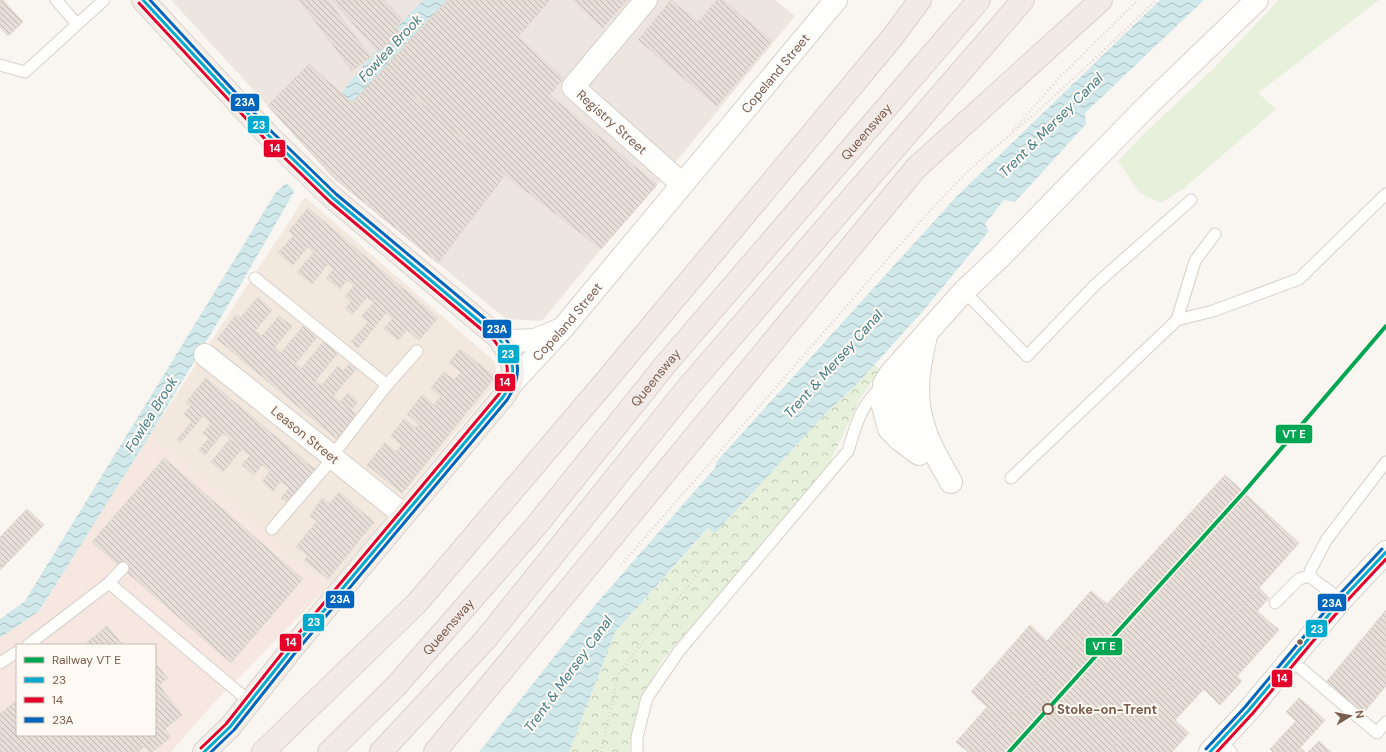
<svg xmlns="http://www.w3.org/2000/svg" width="1386" height="752" viewBox="0 0 1386 752" font-family="'DM Sans',sans-serif">
	<style>
		.residential { fill: #f2e8de }
		.commercial { fill: #f6e8e1; fill-rule: evenodd }
		.industrial { fill: #ede5e0 }
		.green { fill: #e7f0db }
		.forest { fill: url(#forest-crowns) }
		.water { fill: url(#water-waves) }
		.building { fill: url(#building-back-hatch); stroke: #e2d8d2 }
		.lines { fill: none; stroke-linecap: round; stroke-linejoin: round }
		.lane-casing { stroke: #d7d1cb; stroke-width: 13 }
		.street-casing { stroke: #d7d1cb; stroke-width: 24 }
		.secondary-casing { stroke: #d9d2cb; stroke-width: 24 }
		.primary-casing { stroke: #dad1cc; stroke-width: 24 }
		.highway-casing { stroke: #dad1cc; stroke-width: 24 }
		.path { stroke: #dcd5d0; stroke-width: 2.5; stroke-dasharray: 1 3; stroke-linecap: butt }
		.lane { stroke: #fefefd; stroke-width: 11 }
		.street { stroke: #fefefd; stroke-width: 22 }
		.secondary { stroke: #fefefd; stroke-width: 22 }
		.primary { stroke: #f3eee8; stroke-width: 22 }
		.highway { stroke: #f2eae7; stroke-width: 22 }
		.bus-1-casing { stroke: #fffaf3; stroke-width: 6 }
		.bus-2-casing { stroke: #fffaf3; stroke-width: 6 }
		.bus-3-casing { stroke: #fffaf3; stroke-width: 6 }
		.bus-1 { stroke: #00a9ce; stroke-width: 3 }
		.bus-2 { stroke: #e4002b; stroke-width: 3 }
		.bus-3 { stroke: #0065bd; stroke-width: 3 }
		.rail-1-casing { stroke: #fffaf3; stroke-width: 7 }
		.rail-1 { stroke: #00a651; stroke-width: 4 }
		.bus-dot { fill: #7a5c4d; stroke: #fffaf3; stroke-width: 1.5 }
		.stop-dot { fill: #fffaf3; stroke: #7a5c4d; stroke-width: 2 }
		.labels { text-anchor: middle; dominant-baseline: central; stroke-width: 4; stroke-linejoin: round; paint-order: stroke }
		.street-label { font-size: 13px; fill: #7a5c4d; stroke: #fffaf3 }
		.stop-label { font-size: 13px; font-weight: bold; fill: #7a5c4d; stroke: #fffaf3; text-anchor: start }
		.water-label { font-size: 14px; font-style: italic; fill: #437c86; stroke: #fffaf3 }
		.line-badge { stroke: #fffaf3; stroke-width: 1.5 }
		.badge-label { font-size: 11px; text-anchor: middle; font-weight: bold; fill: #fff }
	</style>
	<defs>
		<pattern id="forest-crowns" width="20" height="18" patternUnits="userSpaceOnUse"><rect width="20" height="18" fill="#e7f0db"/><path d="M2 6a3 3 0 1 1 6 0M12 15a3 3 0 1 1 6 0" fill="none" stroke="#c0c6b4"/></pattern>
		<pattern id="water-waves" width="16" height="10" patternUnits="userSpaceOnUse"><rect width="16" height="10" fill="#d0e8ea"/><path d="M0 5q4-4 8 0t8 0" fill="none" stroke="#aebfc0"/></pattern>
		<pattern id="building-back-hatch" width="6" height="6" patternUnits="userSpaceOnUse"><rect width="6" height="6" fill="#e6ded7"/><path d="M-1 5l2 2M0 0l6 6M5-1l2 2" fill="none" stroke="#bfb7b1"/></pattern>
	</defs>
	<rect width="100%" height="100%" fill="#f9f5f0"/>
	<path class="residential" d="M305,197L495,362L497,382L329,586L288,556L269,534L150,435Z"/>
	<path class="commercial" d="M150,435L269,534L288,556L329,586L211,706L171,752H0V638L39,611ZM17,645H155V735H17Z"/>
	<path class="industrial" d="M171,0H423L399,25L341,93L345,96L412,38L447,0H775L795,16L657,185L601,249L542,321L506,319L334,178Z"/>
	<path class="green" d="M1279,0H1379L1258,93L1276,109L1183,189L1161,203L1140,193L1118,161L1145,133L1215,67Z"/>
	<path class="forest" d="M874,364L880,369L861,397L825,472L663,659L645,692L634,723L629,752H569L615,632L709,528L714,532L826,413L856,385Z"/>
	<path class="water" d="M423,0H447L352,103L341,93C366,60 394,30 423,0Z
		M1160,0H1204L1085,113L1086,124L1015,202L1004,200L985,224L989,231L923,311L856,385L826,413L715,533L708,528L615,632L569,752H479L595,605L715,468L717,461L956,197Z
		M286,183L291,187L294,192L242,282L150,435L39,611L0,638V619L25,601L276,192Z"/>
	<path class="building" d="M0,0H3L23,22L8,36L0,27Z
		M299,0H328L371,57L352,71Z
		M332,0H384L403,20L396,27L401,32L378,52Z
		M447,0H550L518,37L563,78L550,95L657,185L601,249L505,175L438,263L334,178L268,106L309,64L352,103Z
		M573,0H627L603,28Z
		M671,0L698,22L717,0H723L772,41L717,106L638,40Z
		M309,64L352,103L383,70L505,175L438,263L334,178L268,106Z
		M308,208L438,318L419,340L407,330L398,340L384,329L393,318L386,313L358,348L351,342L368,322L362,316L374,302L367,297L352,315L345,308L351,302L345,296L354,286L347,280L340,289L326,278L334,269L328,264L312,284L297,272L314,252L308,247L293,265L278,253L294,235L289,231Z
		M258,297L272,310L255,331L262,336L279,316L292,326L275,347L281,353L305,324L318,336L295,364L301,369L324,341L338,353L315,381L321,386L338,366L343,371L350,363L357,368L333,396L340,402L348,393L358,402L351,410L358,417L338,440L217,339L236,315L240,318Z
		M460,349L495,377L402,493L367,465L385,443L396,452L402,445L391,436L404,419L415,428L419,424L407,414L422,395L434,405L441,396L431,388L444,372L454,380L461,372L449,363Z
		M206,378L318,472L288,503L281,498L289,488L281,481L273,491L262,481L270,472L262,465L254,475L242,465L250,455L242,449L223,472L211,462L230,439L223,433L205,455L199,450L209,438L203,433L211,423L203,416L180,443L177,440L192,421L184,414L191,406L186,402Z
		M164,458L303,579L231,663L92,542Z
		M1225,475L1299,543L1259,588L1108,752H976L1107,604Z
		M339,492L374,522L328,579L304,560L308,556L296,547L317,521L310,516L322,498L330,504Z
		M27,509L44,525L0,570V537Z
		M1259,588L1269,598L1257,611L1279,630L1237,676L1242,681L1220,705L1204,689L1175,720L1189,733L1172,752H1108Z
		M1091,591L1107,604L976,752H968L956,742L987,707L971,692L1030,625L1047,641Z
		M1386,610V686L1360,717L1323,686Z
		M107,626L123,645H84Z
		M155,663L168,678L159,685L182,715L165,729L171,737L152,752H149L145,746L138,752H0V714L17,700V735H155Z
		M1299,698L1325,720L1300,748L1305,752H1273L1270,749L1296,721L1286,712Z
		M1319,741L1331,752H1308Z"/>
	<g class="lines">
		<defs>
			<path id="lane" d="M56,0L77,24
				M0,65L25,72L104,0
				M255,278L387,385
				M964,291L1027,356L1095,285L1191,200
				M1177,320L1213,311L1299,279L1386,194
				M332,456L387,385L417,351
				M1011,478L1177,320L1195,261L1215,234
				M272,529L333,458
				M1309,576L1311,569L1327,539L1386,462
				M109,583L250,702
				M1275,603L1299,579L1309,576L1341,600
				M28,645L109,583L123,568
				M1291,660L1377,733L1386,722
				M0,663L17,652
				M1221,741L1231,752
				M637,752V737L647,698L679,651L848,451C857,422 860,407 882,386"/>
			<g id="street">
				<path id="s1" d="M646,0L573,87L682,184"/>
				<path d="M926,336C918,370 913,399 926,433C932,450 942,466 951,482"/>
				<path d="M205,355L332,456L333,458L404,515"/>
				<path d="M904,358L899,380L901,414L906,434L915,448"/>
				<path d="M919,454L900,440L889,429L883,406L884,384L891,373L964,291L999,258L1147,106L1257,0"/>
			</g>
			<g id="secondary">
				<path d="M498,337L513,341L535,340L559,330"/>
				<path id="s2" d="M511,384L562,329L836,0"/>
				<path d="M1210,752L1249,710L1341,600L1386,552"/>
			</g>
			<path id="primary" d="M143,0L268,135L333,198L498,337C508,351 517,365 511,383C510,388 506,392 503,397L291,650L230,727L204,752"/>
			<g id="highway">
				<path d="M263,752L417,603L604,383L732,230L891,39L920,0"/>
				<path id="s3" d="M329,752L396,686L536,526L665,365L979,0"/>
				<path d="M381,752L485,640L689,386L1023,0"/>
				<path d="M435,752L916,168L1101,0"/>
			</g>
		</defs>
		<use href="#lane" class="lane-casing"/>
		<use href="#street" class="street-casing"/>
		<use href="#secondary" class="secondary-casing"/>
		<use href="#primary" class="primary-casing"/>
		<use href="#highway" class="highway-casing"/>
		<path class="path" d="M1013,130L1060,77L1138,0
			M621,565L926,215L971,168L1039,110L1102,52L1156,0
			M601,752L618,675L633,654L720,547"/>
		<use href="#lane" class="lane"/>
		<use href="#street" class="street"/>
		<use href="#secondary" class="secondary"/>
		<use href="#primary" class="primary"/>
		<use href="#highway" class="highway"/>
		<defs>
			<path id="bus-1" d="M143,0L268,135L333,198L498,337C514,360 519,373 503,397L291,650L230,727L204,752
				M1210,752L1249,710L1341,600L1386,552"/>
			<path id="bus-2" d="M139,3L264,138L330,202L494,340C508,360 513,373 499,394L287,647L226,724L201,748
				M1217,752L1253,713L1345,603L1386,559"/>
			<path id="bus-3" d="M150,0L272,132L336,194L502,333C519,358 524,374 507,400L295,653L234,730L211,752
				M1206,749L1245,707L1337,597L1382,549"/>
		</defs>
		<use href="#bus-1" class="bus-1-casing"/>
		<use href="#bus-2" class="bus-2-casing"/>
		<use href="#bus-3" class="bus-3-casing"/>
		<use href="#bus-1" class="bus-1"/>
		<use href="#bus-2" class="bus-2"/>
		<use href="#bus-3" class="bus-3"/>
		<defs>
			<path id="rail-1" d="M1009,752L1244,492L1386,326"/>
		</defs>
		<use href="#rail-1" class="rail-1-casing"/>
		<use href="#rail-1" class="rail-1"/>
	</g>
	<circle class="bus-dot" cx="1300" cy="642" r="3.5"/>
	<circle class="stop-dot" cx="1048" cy="709" r="5"/>
	<g class="labels">
		<g class="street-label">
			<text stroke="none"><textPath href="#s2" startOffset="408">Copeland Street</textPath></text>
			<text stroke="none"><textPath href="#s1" startOffset="166">Registry Street</textPath></text>
			<text stroke="none"><textPath href="#s3" startOffset="821">Queensway</textPath></text>
			<text stroke="none"><textPath href="#s2" startOffset="84">Copeland Street</textPath></text>
			<text stroke="none"><textPath href="#s3" startOffset="497">Queensway</textPath></text>
			<text transform="translate(305 435) rotate(39)">Leason Street</text>
			<text stroke="none"><textPath href="#s3" startOffset="173">Queensway</textPath></text>
		</g>
		<g class="stop-label">
			<text x="1057" y="709">Stoke-on-Trent</text>
		</g>
		<g class="water-label">
			<text transform="translate(390 48) rotate(-47)">Fowlea Brook</text>
			<text transform="translate(1051 125) rotate(-45)">Trent &amp; Mersey Canal</text>
			<text transform="translate(833 364) rotate(-48)">Trent &amp; Mersey Canal</text>
			<text transform="translate(151 414) rotate(-58)">Fowlea Brook</text>
			<text transform="translate(568 674) rotate(-54)">Trent &amp; Mersey Canal</text>
		</g>
	</g>
	<g class="line-badge">
		<rect x="230" y="93" width="30" height="19" rx="4" fill="#0065bd"/>
		<rect x="247" y="115" width="23" height="19" rx="4" fill="#00a9ce"/>
		<rect x="263" y="139" width="23" height="19" rx="4" fill="#e4002b"/>
		<rect x="482" y="319" width="30" height="20" rx="4" fill="#0065bd"/>
		<rect x="497" y="344" width="23" height="20" rx="4" fill="#00a9ce"/>
		<rect x="494" y="373" width="22" height="19" rx="4" fill="#e4002b"/>
		<rect x="1275" y="424" width="38" height="20" rx="4" fill="#00a651"/>
		<rect x="325" y="590" width="30" height="19" rx="4" fill="#0065bd"/>
		<rect x="1317" y="593" width="30" height="19" rx="4" fill="#0065bd"/>
		<rect x="302" y="613" width="23" height="19" rx="4" fill="#00a9ce"/>
		<rect x="1305" y="619" width="23" height="19" rx="4" fill="#00a9ce"/>
		<rect x="279" y="633" width="23" height="19" rx="4" fill="#e4002b"/>
		<rect x="1085" y="637" width="38" height="19" rx="4" fill="#00a651"/>
		<rect x="1271" y="669" width="22" height="19" rx="4" fill="#e4002b"/>
	</g>
	<g class="badge-label">
		<text x="245" y="106">23A</text>
		<text x="259" y="129">23</text>
		<text x="275" y="152">14</text>
		<text x="497" y="333">23A</text>
		<text x="508" y="358">23</text>
		<text x="505" y="386">14</text>
		<text x="1294" y="438">VT E</text>
		<text x="340" y="603">23A</text>
		<text x="1332" y="607">23A</text>
		<text x="314" y="626">23</text>
		<text x="1317" y="633">23</text>
		<text x="291" y="646">14</text>
		<text x="1104" y="650">VT E</text>
		<text x="1282" y="682">14</text>
	</g>
	<rect x="16" y="644" width="140" height="92" fill="#fffaf3" stroke="#cabbb1"/>
	<rect x="24" y="657" width="20" height="6" fill="#00a651" stroke="#cabbb1"/>
	<text x="52" y="664" font-size="12" fill="#7a5c4d">Railway VT E</text>
	<rect x="24" y="677" width="20" height="6" fill="#00a9ce" stroke="#cabbb1"/>
	<text x="52" y="684" font-size="12" fill="#7a5c4d">23</text>
	<rect x="24" y="697" width="20" height="6" fill="#e4002b" stroke="#cabbb1"/>
	<text x="52" y="704" font-size="12" fill="#7a5c4d">14</text>
	<rect x="24" y="717" width="20" height="6" fill="#0065bd" stroke="#cabbb1"/>
	<text x="52" y="724" font-size="12" fill="#7a5c4d">23A</text>
	<g transform="translate(1350 716) rotate(80)" stroke="#fffaf3" stroke-width="3" paint-order="stroke">
	<path d="M0-3L7 15L0 10L-7 15Z" fill="#7a5c4d"/>
	<text y="-6" font-size="11" font-weight="bold" text-anchor="middle" fill="#7a5c4d">N</text>
	</g>
</svg>
